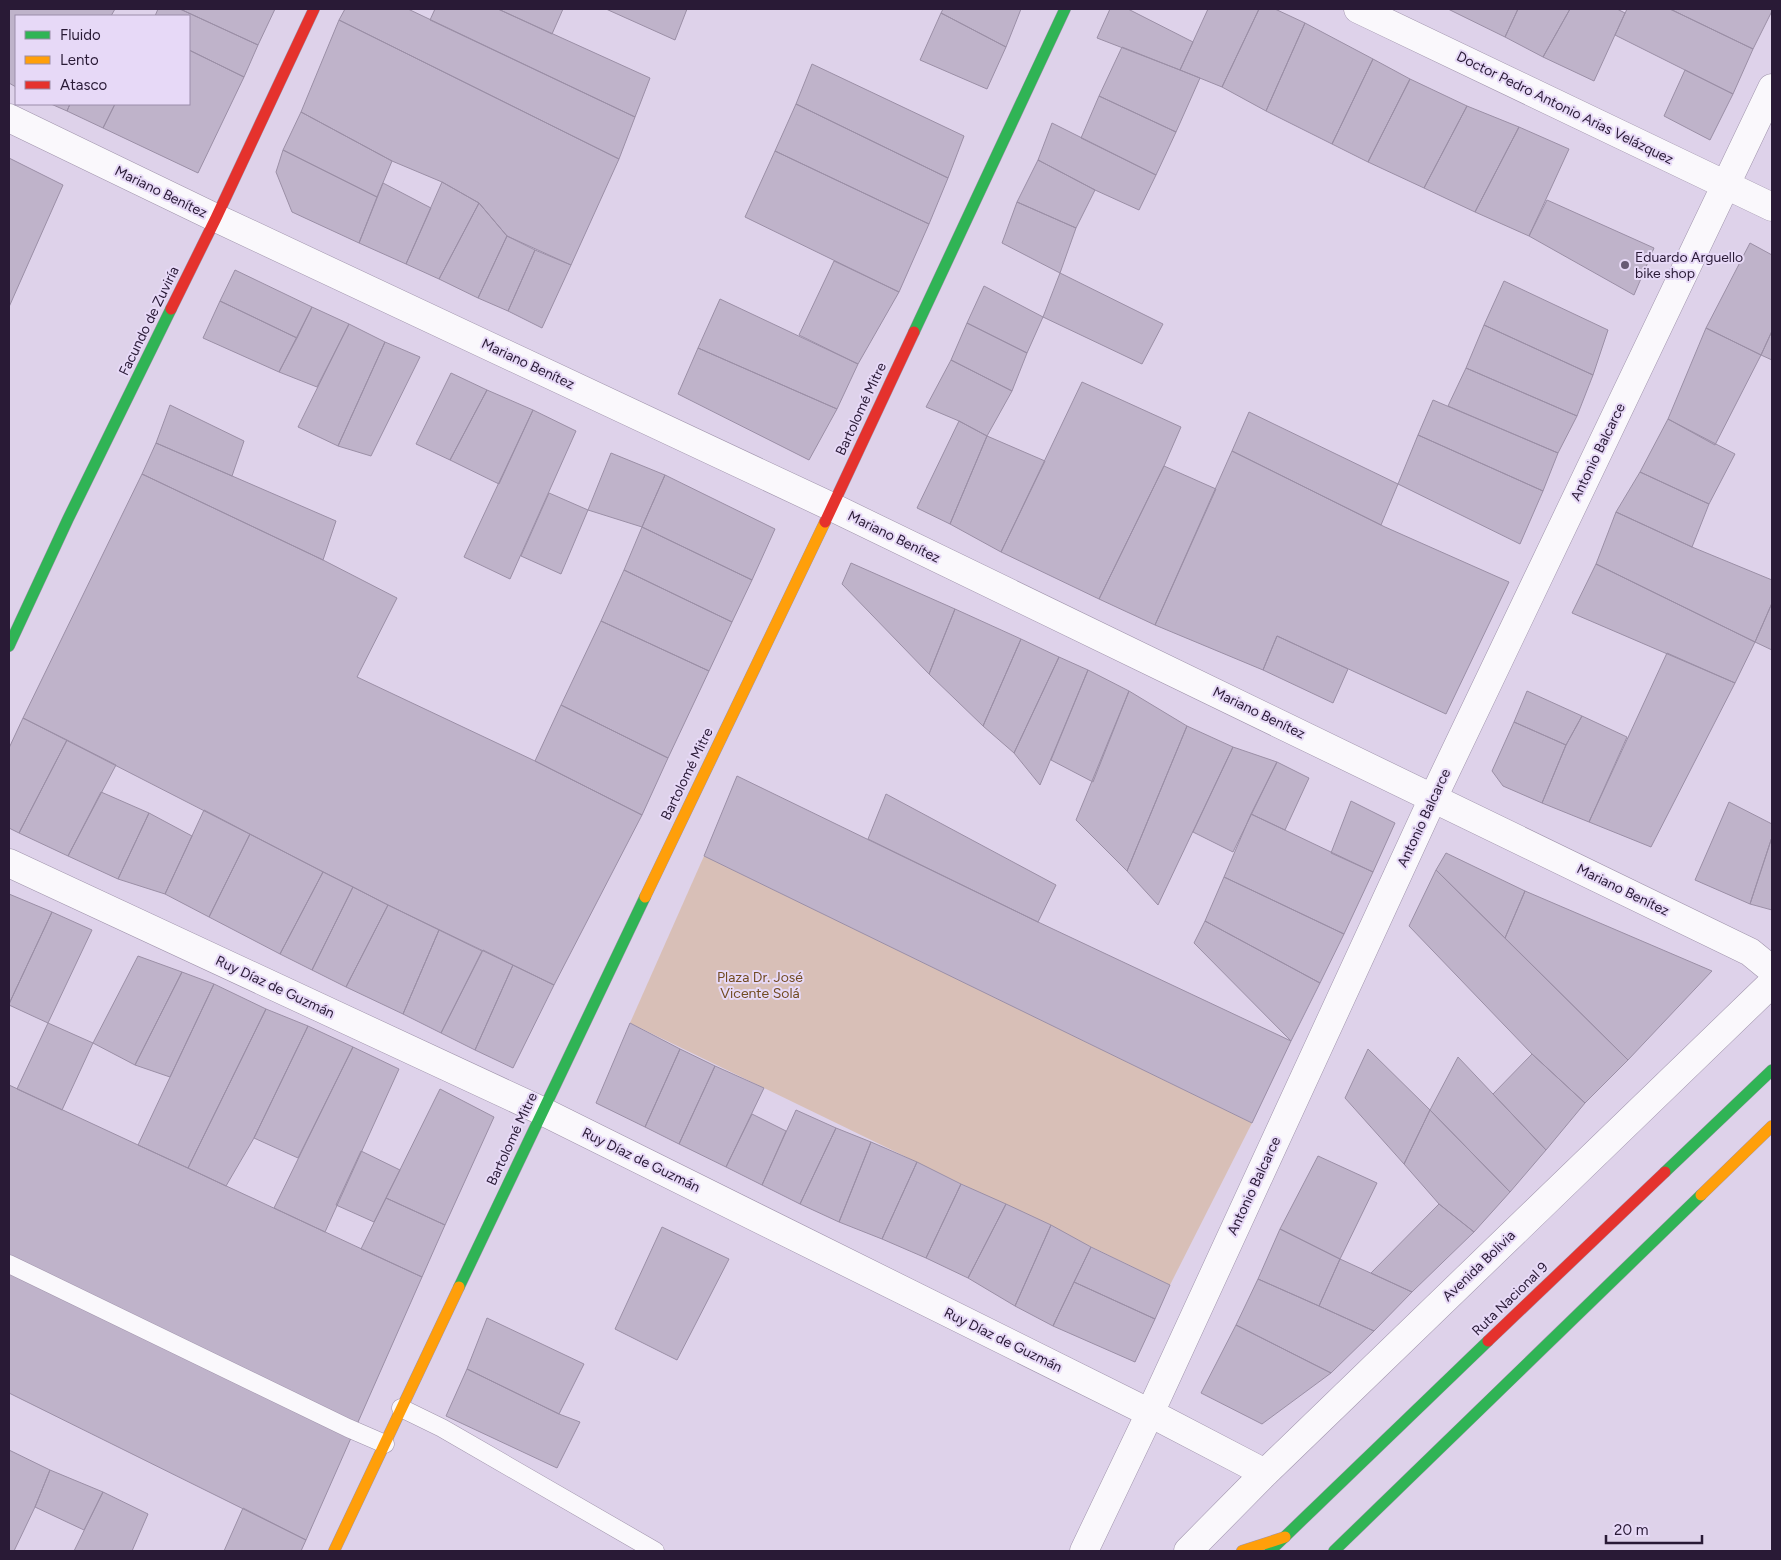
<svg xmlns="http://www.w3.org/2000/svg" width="1781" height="1560" viewBox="0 0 1781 1560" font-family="Figtree,sans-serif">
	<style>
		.green { fill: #d8bfb7 }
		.building { fill: #bfb3ca; stroke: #9b8fa6 }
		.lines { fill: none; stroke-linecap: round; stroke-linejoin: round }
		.lane-casing { stroke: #a094ac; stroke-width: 19 }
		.street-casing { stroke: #a094ac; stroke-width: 29 }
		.fast-casing { stroke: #a094ac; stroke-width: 12 }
		.slow-casing { stroke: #a094ac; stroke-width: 12 }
		.jam-casing { stroke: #a094ac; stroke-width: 12 }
		.lane { stroke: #faf8fc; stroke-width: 18 }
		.street { stroke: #faf8fc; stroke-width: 28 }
		.fast { stroke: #30b455; stroke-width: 11 }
		.slow { stroke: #ff9f0a; stroke-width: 11 }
		.jam { stroke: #e5322d; stroke-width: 11 }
		.poi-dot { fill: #685a75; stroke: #e7d9f7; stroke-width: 2 }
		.labels { text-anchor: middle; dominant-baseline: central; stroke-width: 4; stroke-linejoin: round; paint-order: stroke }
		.street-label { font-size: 14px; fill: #291a36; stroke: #e7d9f7 }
		.poi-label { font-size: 14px; fill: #291a36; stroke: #e7d9f7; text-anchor: start }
		.park-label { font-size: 14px; fill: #714b21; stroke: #e7d9f7 }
	</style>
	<rect width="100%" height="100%" fill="#ded2ea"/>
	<path class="green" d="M704,856L1252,1123L1170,1285L630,1023Z"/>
	<path class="building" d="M9,9H115L111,16H16V87L9,83Z
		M158,9H180L258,45L244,77L189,50V16H155Z
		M180,9H275L258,45Z
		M345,9H408L635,117L619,159L339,20Z
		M435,9H498L650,78L635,117L430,20Z
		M498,9H563L552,34Z
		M606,9H687L675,40Z
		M943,9H1021L1006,47L941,13Z
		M1110,9H1128L1193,42L1180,70L1097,38Z
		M1208,9H1259L1222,87L1180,70Z
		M1259,9H1275L1305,23L1266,111L1222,87Z
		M1448,9H1518L1505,37Z
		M1518,9H1570L1543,57L1505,37Z
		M1570,9H1617L1625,13L1594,81L1543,57Z
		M1627,9H1670L1753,49L1733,94L1615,35Z
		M1670,9H1772V11L1753,49Z
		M941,13L1006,47L987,89L920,60Z
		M339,20L619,159L571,265L507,236L479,203L442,182L392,161L301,112Z
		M1305,23L1373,59L1332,144L1266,111Z
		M1122,47L1200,78L1176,132L1099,96Z
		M189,50L244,77L198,173L103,128L115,104H189Z
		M1373,59L1410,79L1368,162L1332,144Z
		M812,64L964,136L948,178L796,104Z
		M1685,70L1733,94L1710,140L1664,116Z
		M1410,79L1467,106L1424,188L1368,162Z
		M1099,96L1176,132L1156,175L1081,138Z
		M51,104H70L67,111Z
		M70,104H115L103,128L67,111Z
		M796,104L948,178L929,224L775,151Z
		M1467,106L1519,127L1475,212L1424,188Z
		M301,112L392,161L377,197L283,150Z
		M1052,123L1156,175L1139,210L1095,190L1038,160Z
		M1519,127L1569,149L1529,236L1475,212Z
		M283,150L377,197L359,243L292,212L276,172Z
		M775,151L929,224L899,292L745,217Z
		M9,158L63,185L9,307Z
		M1038,160L1095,190L1076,228L1017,202Z
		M442,182L479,203L439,279L406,264Z
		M383,183L431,208L406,264L359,243Z
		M1547,200L1654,248L1634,295L1529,236Z
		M1017,202L1076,228L1060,273L1002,243Z
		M479,203L507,236L478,298L439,279Z
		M507,236L535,250L508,311L478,298Z
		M1750,243L1772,255V331L1761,355L1706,328Z
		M535,250L571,265L542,328L508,311Z
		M834,261L899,292L858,364L799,335Z
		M235,270L312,307L297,338L220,301Z
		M1060,273L1163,324L1142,364L1043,317Z
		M1504,281L1608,330L1593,375L1484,325Z
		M984,286L1043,317L1027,353L967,323Z
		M720,299L858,364L837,409L698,348Z
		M220,301L297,338L279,372L203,338Z
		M312,307L349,324L317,387L279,372Z
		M967,323L1027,353L1012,391L951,360Z
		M349,324L385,342L338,446L298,427Z
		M1484,325L1593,375L1577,416L1466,368Z
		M1706,328L1761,355L1715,445L1668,419Z
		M1772,331V360L1761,355Z
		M385,342L420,357L371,456L338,446Z
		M698,348L837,409L809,460L678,394Z
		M951,360L1012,391L987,436L959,421L926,407Z
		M1466,368L1577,416L1558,453L1448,406Z
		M451,373L487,390L450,460L416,444Z
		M1082,382L1181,427L1164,466L1099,599L1001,552Z
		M487,390L533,410L499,484L450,460Z
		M1433,400L1558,453L1543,491L1418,435Z
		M170,405L244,441L232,476L156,443Z
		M533,410L576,431L510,579L464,557Z
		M1249,412L1398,484L1381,525L1232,451Z
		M1668,419L1735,454L1709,504L1640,472Z
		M959,421L987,436L950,524L917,508Z
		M1418,435L1543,491L1520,544L1398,484Z
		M987,436L1045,461L1001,552L950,524Z
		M156,443L336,521L323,560L142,474Z
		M1232,451L1385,527L1509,582L1446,714L1277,636L1263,670L1155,625Z
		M611,453L665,475L642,527L588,510Z
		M1164,466L1216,489L1155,625L1099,599Z
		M1640,472L1709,504L1692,547L1616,512Z
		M142,474L323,560L397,598L357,677L535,761L642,815L554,985L388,905L23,718Z
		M665,475L775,529L752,580L642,527Z
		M549,493L588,510L561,574L521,556Z
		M1616,512L1692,547L1772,580V603L1755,642L1596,564Z
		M642,527L752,580L732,622L624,570Z
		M851,563L955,609L929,674L842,584Z
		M1596,564L1755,642L1735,683L1572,613Z
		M624,570L732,622L709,671L601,621Z
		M1772,603V650L1755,642Z
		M955,609L1021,639L983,726L929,674Z
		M601,621L709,671L668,758L561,705Z
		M1277,636L1348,669L1333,703L1263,670Z
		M1021,639L1059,657L1014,753L983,726Z
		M1667,653L1735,683L1651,847L1589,822Z
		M1059,657L1088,670L1040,785L1014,753Z
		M1088,670L1129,691L1093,782L1051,760Z
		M1129,691L1187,726L1127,871L1076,820Z
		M1527,691L1582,716L1566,745L1514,722Z
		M561,705L668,758L642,815L535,761Z
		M1582,716L1627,737L1589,822L1542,803L1566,745Z
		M23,718L67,740L19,833L9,828V748Z
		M1514,722L1566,745L1542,803L1503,786L1492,771Z
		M1187,726L1233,747L1158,905L1127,871Z
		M67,740L116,765L68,856L19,833Z
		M1233,747L1277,762L1233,852L1193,832Z
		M1277,762L1309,778L1285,830L1251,814Z
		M737,776L1038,922L1291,1041L1252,1123L704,856Z
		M101,792L149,813L118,879L68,856Z
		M886,794L1056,885L1038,922L868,839Z
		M1351,801L1395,823L1373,872L1331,853Z
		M1729,802L1772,824V837L1750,904L1695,880Z
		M204,810L250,834L209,917L165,894Z
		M149,813L192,836L165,894L118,879Z
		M1251,814L1373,872L1344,934L1224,877Z
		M250,834L323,872L280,954L209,917Z
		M1772,837V910L1750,904Z
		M1446,853L1525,891L1505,938L1436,870Z
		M1436,870L1628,1060L1585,1103L1532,1054L1409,926Z
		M323,872L353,887L312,970L280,954Z
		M1224,877L1344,934L1320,983L1205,921Z
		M353,887L388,905L346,987L312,970Z
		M1525,891L1712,971L1628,1060L1505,938Z
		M9,894L52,912L9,1004Z
		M388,905L439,930L403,1014L346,987Z
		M52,912L92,930L48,1023L9,1005V1004Z
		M1205,921L1320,983L1291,1041L1194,943Z
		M439,930L482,951L441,1033L403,1014Z
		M483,950L513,965L475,1050L441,1033Z
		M138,956L182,972L135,1065L93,1043Z
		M513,965L554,985L513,1068L475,1050Z
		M182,972L214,984L170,1077L135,1065Z
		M214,984L266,1009L188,1168L138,1145Z
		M266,1009L308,1026L254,1138L226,1186L188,1168Z
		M48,1023L93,1043L62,1110L17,1089Z
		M630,1023L680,1049L645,1127L596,1103Z
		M308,1026L353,1047L298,1158L254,1138Z
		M353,1047L399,1069L325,1232L274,1208Z
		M680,1049L715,1066L679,1144L645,1127Z
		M1368,1049L1430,1110L1404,1164L1345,1098Z
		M1532,1054L1585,1103L1546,1150L1493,1094Z
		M1458,1057L1546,1150L1510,1192L1430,1110Z
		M715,1066L764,1088L726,1167L679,1144Z
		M9,1085L422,1277L306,1540L9,1393Z
		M440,1089L494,1117L445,1225L386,1198Z
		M796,1110L836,1128L800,1204L762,1185Z
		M1430,1110L1510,1192L1474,1232L1439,1204L1404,1164Z
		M752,1114L786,1131L762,1185L726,1167Z
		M836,1128L871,1142L839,1222L800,1204Z
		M871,1142L917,1162L882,1239L839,1222Z
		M361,1151L400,1170L374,1222L336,1205Z
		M1318,1156L1377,1183L1340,1259L1280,1229Z
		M917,1162L961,1184L926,1258L882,1239Z
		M961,1184L1006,1204L968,1278L926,1258Z
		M386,1198L445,1225L422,1277L361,1249Z
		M1006,1204L1051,1225L1015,1306L968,1278Z
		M1439,1204L1474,1232L1412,1292L1371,1273Z
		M1051,1225L1091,1247L1053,1326L1015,1306Z
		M662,1227L729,1259L677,1360L615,1329Z
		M1280,1229L1340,1259L1319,1306L1258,1279Z
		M1091,1247L1170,1285L1155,1319L1074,1282Z
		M1340,1259L1412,1292L1374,1331L1319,1306Z
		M1258,1279L1319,1306L1374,1331L1331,1373L1236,1325Z
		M1074,1282L1155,1319L1135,1362L1053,1326Z
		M487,1318L584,1364L559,1414L467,1369Z
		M1236,1325L1331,1373L1262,1424L1201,1393Z
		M467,1369L559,1414L580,1422L557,1468L446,1416Z
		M9,1450L50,1470L35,1507L14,1551H9Z
		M50,1470L103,1492L84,1530L35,1507Z
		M103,1492L148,1514L132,1551H74Z
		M243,1508L306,1540L301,1551H224Z"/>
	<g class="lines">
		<defs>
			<path id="lane" d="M9,1264L348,1428L385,1444
				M401,1408L442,1428L655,1551"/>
			<path id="street" d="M1358,9L1772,207
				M9,118L216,218L832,507L1750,952L1772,970
				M9,863L542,1111L1150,1413L1265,1473
				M1084,1551L1150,1413L1433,798L1772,88
				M1188,1551L1265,1473L1772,983"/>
			<path id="fast" d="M914,332L1065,9
				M9,646L68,519L171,309
				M1665,1172L1772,1070
				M459,1287L645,897
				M1270,1551L1488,1341
				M1334,1551L1701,1195"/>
			<path id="slow" d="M645,897L825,522
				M1701,1195L1772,1126
				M334,1551L459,1287
				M1242,1551L1285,1537"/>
			<path id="jam" d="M171,309L216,218L314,9
				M825,522L914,332
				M1488,1341L1665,1172"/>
		</defs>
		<use href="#lane" class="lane-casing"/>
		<use href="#street" class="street-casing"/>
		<use href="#fast" class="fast-casing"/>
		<use href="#slow" class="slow-casing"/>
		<use href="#jam" class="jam-casing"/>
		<use href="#lane" class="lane"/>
		<use href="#street" class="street"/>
		<use href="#fast" class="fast"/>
		<use href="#slow" class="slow"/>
		<use href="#jam" class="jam"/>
	</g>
	<circle class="poi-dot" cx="1625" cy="265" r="5"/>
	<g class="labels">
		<g class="street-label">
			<text transform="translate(1565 108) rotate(26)">Doctor Pedro Antonio Arias Velázquez</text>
			<text transform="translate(161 192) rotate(26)">Mariano Benítez</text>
			<text transform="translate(149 321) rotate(-64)">Facundo de Zuviría</text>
			<text transform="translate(528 364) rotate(25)">Mariano Benítez</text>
			<text transform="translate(861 409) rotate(-65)">Bartolomé Mitre</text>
			<text transform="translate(1598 452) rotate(-64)">Antonio Balcarce</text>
			<text transform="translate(894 537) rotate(26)">Mariano Benítez</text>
			<text transform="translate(1259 713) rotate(26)">Mariano Benítez</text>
			<text transform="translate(687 774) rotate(-64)">Bartolomé Mitre</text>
			<text transform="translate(1424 818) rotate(-65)">Antonio Balcarce</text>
			<text transform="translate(1623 890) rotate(26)">Mariano Benítez</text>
			<text transform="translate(275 987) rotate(25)">Ruy Díaz de Guzmán</text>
			<text transform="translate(512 1139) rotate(-65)">Bartolomé Mitre</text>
			<text transform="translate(641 1160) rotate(26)">Ruy Díaz de Guzmán</text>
			<text transform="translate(1254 1186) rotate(-65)">Antonio Balcarce</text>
			<text transform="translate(1479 1266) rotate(-44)">Avenida Bolivia</text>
			<text transform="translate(1510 1299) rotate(-44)">Ruta Nacional 9</text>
			<text transform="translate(1003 1340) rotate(26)">Ruy Díaz de Guzmán</text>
		</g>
		<g class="poi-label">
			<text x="1635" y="257">Eduardo Arguello<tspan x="1635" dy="16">bike shop</tspan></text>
		</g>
		<g class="park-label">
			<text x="760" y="977">Plaza Dr. José<tspan x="760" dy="16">Vicente Solá</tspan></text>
		</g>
	</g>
	<rect width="1781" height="1560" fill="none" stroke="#291a36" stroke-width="20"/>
	<rect x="15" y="15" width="175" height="90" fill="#e7d9f7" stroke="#9b8daa"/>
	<rect x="25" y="31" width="25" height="8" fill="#30b455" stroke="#9b8daa"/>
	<text x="60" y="40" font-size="15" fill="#291a36">Fluido</text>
	<rect x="25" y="56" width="25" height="8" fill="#ff9f0a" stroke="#9b8daa"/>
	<text x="60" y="65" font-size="15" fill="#291a36">Lento</text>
	<rect x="25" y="81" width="25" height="8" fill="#e5322d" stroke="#9b8daa"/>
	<text x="60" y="90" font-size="15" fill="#291a36">Atasco</text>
	<path d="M1606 1535v8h96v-8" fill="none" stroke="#291a36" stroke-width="2.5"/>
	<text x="1614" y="1535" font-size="15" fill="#291a36" stroke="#e7d9f7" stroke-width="4" paint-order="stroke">20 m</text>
</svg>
